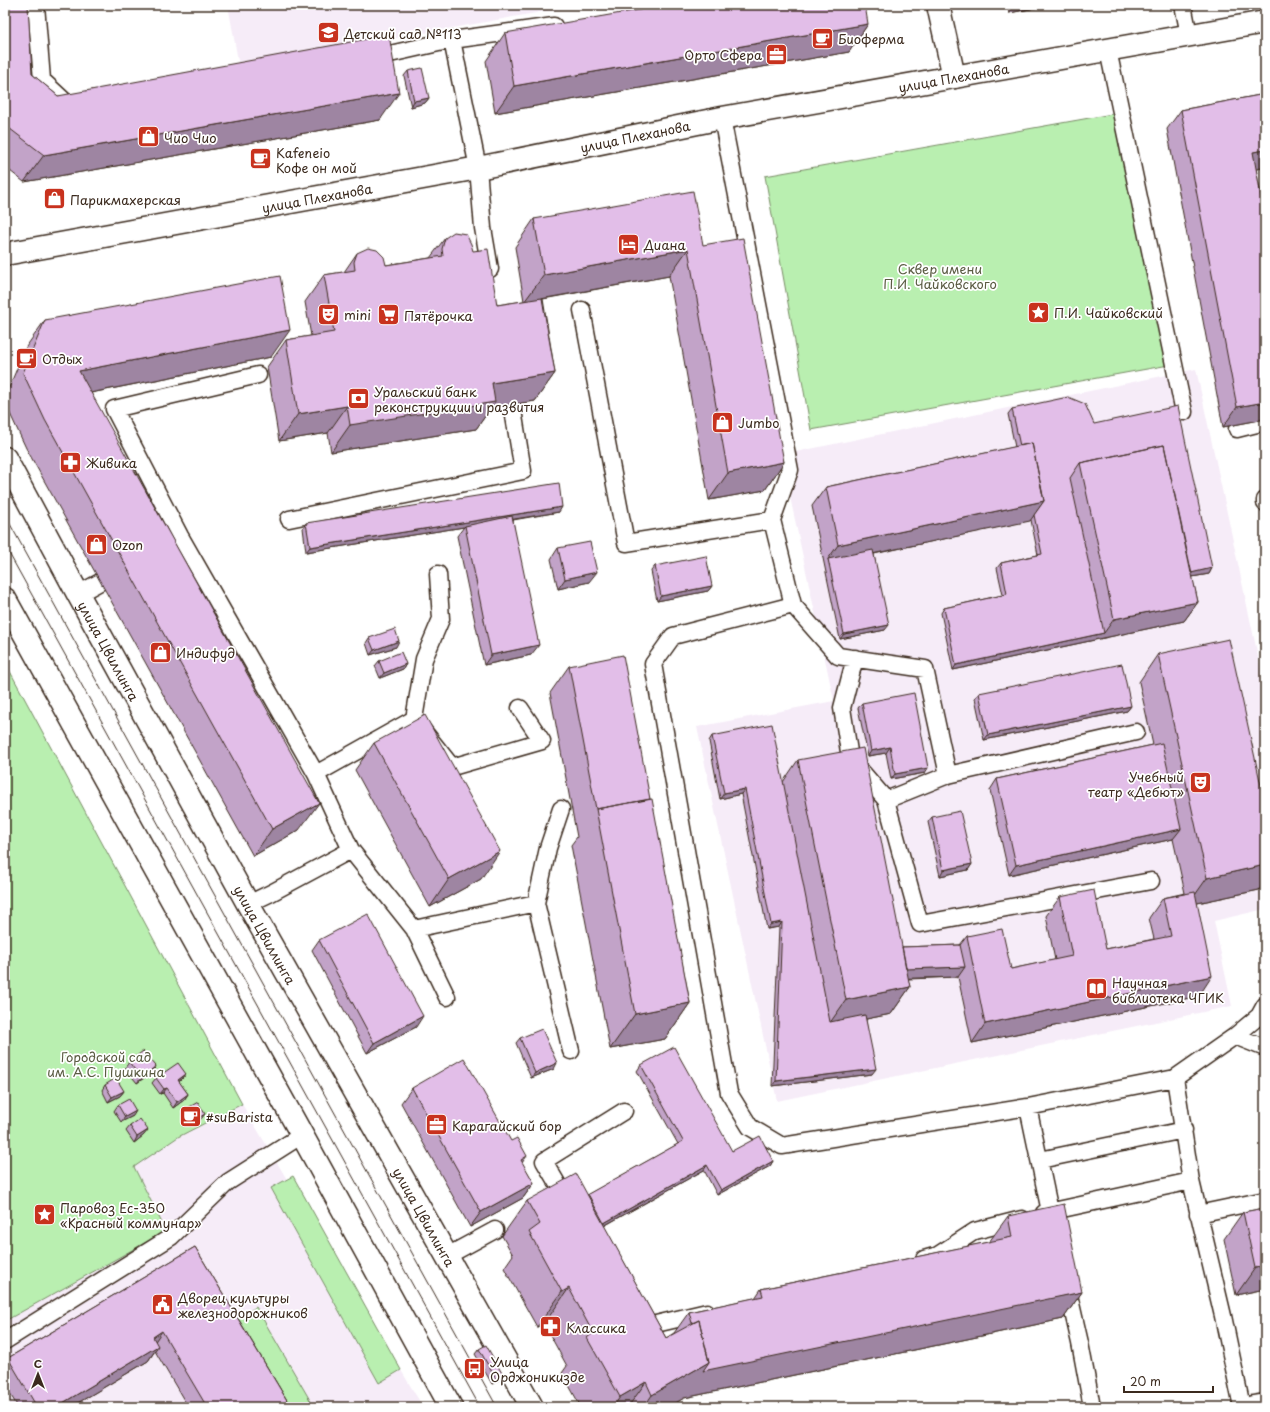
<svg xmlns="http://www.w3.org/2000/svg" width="1270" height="1412" viewBox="0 0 1270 1412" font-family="'Playpen Sans',sans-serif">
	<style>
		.built { fill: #f6ecf8 }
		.green { fill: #b9efb0; stroke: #7a8c67 }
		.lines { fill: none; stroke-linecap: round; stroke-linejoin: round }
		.service-casing { stroke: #3b2a1e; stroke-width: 19 }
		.minor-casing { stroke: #3b2a1e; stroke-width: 25 }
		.secondary-casing { stroke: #3b2a1e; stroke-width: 25 }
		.service { stroke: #fff; stroke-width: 16 }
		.minor { stroke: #fff; stroke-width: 22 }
		.secondary { stroke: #fff; stroke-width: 22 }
		.tram { stroke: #3b2a1e; stroke-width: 1 }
		.wall { fill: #c2a3c8; stroke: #3b2a1e }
		.shaded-wall { fill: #9e85a2; stroke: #3b2a1e }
		.building { fill: #e2bee8; stroke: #3b2a1e }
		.labels { text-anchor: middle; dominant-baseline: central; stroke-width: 3.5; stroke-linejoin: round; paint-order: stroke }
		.poi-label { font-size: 13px; fill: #3b2a1e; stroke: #fff; text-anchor: start }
		.street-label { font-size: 13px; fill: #3b2a1e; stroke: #fff }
		.park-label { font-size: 13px; fill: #5a5b42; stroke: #fff }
	</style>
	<rect width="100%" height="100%" fill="#fff"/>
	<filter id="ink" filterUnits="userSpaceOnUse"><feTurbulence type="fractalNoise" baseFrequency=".025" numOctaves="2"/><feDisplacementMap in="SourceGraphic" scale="8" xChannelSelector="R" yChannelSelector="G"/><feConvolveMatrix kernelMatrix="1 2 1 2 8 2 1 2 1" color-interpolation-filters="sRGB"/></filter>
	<g filter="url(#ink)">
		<path class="built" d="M228,5H575V6L239,66Z
			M1196,369L1265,689V909L1214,921L1232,1006L777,1101L697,727L834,701L781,455Z
			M242,1104L423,1407H5V1321L166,1232L134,1167L178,1137Z"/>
		<path class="green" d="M1123,112L1169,365L811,430L765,176Z
			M5,662L242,1104L178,1137L134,1167L166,1231L5,1321Z
			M293,1176L401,1370L379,1383L271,1188Z
			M256,1307L314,1407H291L238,1318Z"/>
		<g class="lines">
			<defs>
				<path id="service" d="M36,5L42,80L70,106L77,105
					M1183,5L1189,35
					M452,40L478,168L483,228L490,269
					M1108,50L1184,412
					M372,58L452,40L554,26
					M722,118L790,470L772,520L793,605L673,636L653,664L729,1093L750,1127L782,1146L1028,1107L1175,1078L1235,1036L1265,1048
					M582,310L626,543L772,520
					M258,375L114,409L180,536L316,774L351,850L414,929L536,903L571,1051
					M1237,429L1265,422
					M1265,500V503
					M289,519L523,471L512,404
					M78,594L100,582
					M793,605L838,656L925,669L948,775L886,800L920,924L1151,881
					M855,658L842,708L850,758L886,800
					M414,719L424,659L441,619L438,574
					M316,774L414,719L452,767L542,741L520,708
					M948,775L1136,732
					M536,903L548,848L561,809
					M248,904L271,893L351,850
					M414,929L447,997
					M1235,1036L1259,1016L1265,1005
					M1175,1078L1191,1181L1223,1316L1242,1407
					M1028,1107L1052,1221
					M1040,1160L1184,1130
					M568,1202L544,1161L624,1111
					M1044,1213L1191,1181
					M1198,1214L1265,1200
					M447,1256L495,1230
					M924,1259L938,1255L975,1231L1022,1219
					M1067,1286L1080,1343L1092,1407
					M640,1321L643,1327L707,1312
					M5,1341L171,1237L228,1182L302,1135"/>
				<g id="minor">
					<path d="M938,5L954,77"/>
					<path id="s1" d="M5,254L478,168L722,118L1265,22"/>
					<path d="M1253,1407L1265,1405"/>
				</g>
				<g id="secondary">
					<path id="s2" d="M5,458L78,594L248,904L532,1407"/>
					<path d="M5,599L302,1135L451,1407"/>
				</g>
			</defs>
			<use href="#service" class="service-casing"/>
			<use href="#minor" class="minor-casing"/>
			<use href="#secondary" class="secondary-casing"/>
			<use href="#service" class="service"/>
			<use href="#minor" class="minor"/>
			<use href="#secondary" class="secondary"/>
			<path class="tram" d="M5,515L497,1407
				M5,546L480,1407"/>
		</g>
		<path class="wall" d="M5,5L32,74L58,96L380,120L24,182L5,167Z
			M1008,5H1051L1009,13Z
			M868,24L849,52L495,113L486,61L505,33Z
			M408,71L429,98L425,103L411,107L404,76Z
			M1265,94V176L1263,177L1262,168L1256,169L1265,217V419L1223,427L1167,129L1181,110Z
			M534,219L703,245L784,462L765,490L709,500L669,276L543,299L555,373L535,401L491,408L476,429L331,452L328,433L279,441L267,367L286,340L311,336L305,302L324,275L344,272L357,253L386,265L430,258L445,238L473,251L497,305L524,301L515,247Z
			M45,320L271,357L91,393L299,830L253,856L26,448L5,403V397L26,347Z
			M1012,409L1094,424L1212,568L1209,574L1192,577L1198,602L1184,621L953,670L941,613L944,608L1003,595L997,568L1001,563L1038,555L1031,520L874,554L885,630L840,639L812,506L826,487L1015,447L1008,414Z
			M559,512L513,520L531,655L484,665L457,536L464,527L306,552L303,528L306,523Z
			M558,548L589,582L558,589L551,559Z
			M655,566L712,586L708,591L657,601L651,571Z
			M369,638L396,647L370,655L366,643Z
			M1158,654L1259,890L1197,903L1199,996L972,1043L958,977L908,979L910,987L891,1014L866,1019L872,1074L772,1086L779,927L767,929L741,794L720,799L709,741L712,736L783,782L798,760L902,947L960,945L967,936L1011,969L1055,960L1046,916L1060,897L1106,949L1154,939L1149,918L1163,898L1185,893L1173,839L1009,875L990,790L997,779L1153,745L1139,682Z
			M379,661L406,664L403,669L380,678L375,666Z
			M569,666L650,799L690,1003L665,1039L610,1049L571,845L577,837L550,693Z
			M979,693L1131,706L1127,711L984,740L975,698Z
			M862,703L925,773L891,779L886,753L868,756L858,708Z
			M374,743L481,879L430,907L355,770Z
			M932,817L972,864L968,870L940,876L928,822Z
			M319,940L416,1027L367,1053L312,950Z
			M520,1038L554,1069L531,1078L516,1043Z
			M129,1062L156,1066L152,1072L137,1083L125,1068Z
			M641,1065L732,1151L773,1161L770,1166L717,1195L704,1170L604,1226L666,1338L674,1333L689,1312L755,1298L761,1289L989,1242L1008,1216L1082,1292L1063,1319L684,1398L669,1407H581L562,1373L567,1366L544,1324L537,1327L504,1268L513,1255L502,1236L527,1201L587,1195L678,1144L637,1071Z
			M186,1074L182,1079L179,1082L188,1094L184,1100L173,1108L163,1093L160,1094L152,1083L156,1078Z
			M105,1085L124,1091L120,1096L108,1102L102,1090Z
			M412,1088L522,1163L534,1183L523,1198L470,1227L401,1103Z
			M118,1105L133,1116L121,1122L114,1111Z
			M186,1109L201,1119L190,1126L182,1114Z
			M130,1126L144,1135L134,1143L126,1131Z
			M1265,1208V1289L1236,1295L1224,1239L1243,1212Z
			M195,1247L291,1407H188L155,1351L148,1361L71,1407H18L5,1386V1362L8,1358Z
			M479,1349L503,1375L499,1380L492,1384L475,1354Z"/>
		<path class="shaded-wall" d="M1015,5H1051L1009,13Z
			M868,24L849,52L495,113L514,86Z
			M399,93L380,120L24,182L44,155Z
			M429,98L425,103L411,107L414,101Z
			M1265,150V163L1262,168L1239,172L1253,152Z
			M688,249L669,276L524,302L544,275Z
			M290,330L271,357L60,399L79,371Z
			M555,373L535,401L491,408L476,429L331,452L350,425L492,383Z
			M1265,402V419L1223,427L1237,407Z
			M347,406L328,433L279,441L298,414Z
			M784,462L765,490L709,500L728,473Z
			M1044,501L1030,521L829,563L828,559L838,545Z
			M562,507L559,512L465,527V526L464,527L306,552L310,547Z
			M1212,568L1209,574L1175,580L1179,575Z
			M597,572L589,582L558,589L565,579Z
			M712,586L708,591L657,601L661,596Z
			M1198,602L1184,621L953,670L956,665L1104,633L1114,619Z
			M889,625L885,630L840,639L844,634Z
			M399,641L396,647L370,655L374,650Z
			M539,645L531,655L484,665L491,655Z
			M406,664L403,669L380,678L384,673Z
			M1131,706L1127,711L984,740L988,735Z
			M890,747L886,753L868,756L871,751Z
			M928,768L925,773L891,779L895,774Z
			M745,789L741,794L720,799L724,793Z
			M319,803L299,830L253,856L272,829Z
			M1181,829L1173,839L1009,875L1016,865Z
			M500,851L481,879L430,907L449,879Z
			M972,864L968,870L940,876L943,870Z
			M1265,865V881L1259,890L1188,905L1207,878Z
			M782,922L779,927L767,929L771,924Z
			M965,967L958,977L884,979L891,969Z
			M1212,976L1199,996L972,1043L985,1024Z
			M910,987L891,1014L827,1027L846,1000Z
			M690,1003L665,1039L610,1049L635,1014Z
			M423,1016L416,1027L367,1053L374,1043Z
			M557,1063L554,1069L531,1078L535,1073Z
			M156,1066L152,1072L137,1083L141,1078Z
			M876,1069L872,1074L772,1086L776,1081Z
			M186,1074L182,1079L174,1085L178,1080Z
			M167,1088L163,1093L160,1094L164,1089Z
			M124,1091L120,1096L108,1102L112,1097Z
			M188,1094L184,1100L173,1108L177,1102Z
			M136,1111L133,1116L121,1122L125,1117Z
			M205,1114L201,1119L190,1126L193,1121Z
			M148,1130L144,1135L134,1143L137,1137Z
			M527,1156L516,1171L521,1160Z
			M773,1161L770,1166L717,1195L721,1190Z
			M707,1165L704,1170L600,1228L604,1223Z
			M534,1183L523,1198L470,1227L481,1212Z
			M1265,1266V1289L1236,1295L1255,1268Z
			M569,1288L544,1324L537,1327L562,1292Z
			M1082,1292L1063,1319L684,1398L669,1407H644L652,1395L709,1362Z
			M162,1331L152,1346L153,1337Z
			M158,1346L148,1361L71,1407H56Z
			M503,1375L499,1380L492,1384L496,1379Z
			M646,1382L628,1407H613L620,1397Z"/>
		<path class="building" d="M5,5H28L32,74L58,96L389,35L399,93L44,155L5,125Z
			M668,5H865L868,24L514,86L505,33Z
			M422,68L429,98L414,101L408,71Z
			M1265,94V150L1253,152L1265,217V402L1237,407L1181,110Z
			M693,191L703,245L743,238L784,462L728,473L688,249L544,275L534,219Z
			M454,232L466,234L471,244L473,251L488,249L497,305L542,298L555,373L492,383L495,402L350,425L347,406L298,414L286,340L334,332L324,275L355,270L354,262L357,253L368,248L377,250L384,257L386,265L443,256L442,249L445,238Z
			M280,276L290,330L79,371L319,803L272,829L45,420L23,373L45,320Z
			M1068,397L1085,404L1094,424L1178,406L1212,568L1191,573L1164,445L1080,463L1070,478L1104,633L956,665L944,608L1007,594L1001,563L1042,554L1034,515L1044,501L1032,443L1020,446L1012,409Z
			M1032,443L1044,501L838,545L826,487Z
			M1164,445L1198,602L1114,619L1080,463Z
			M559,483L562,507L310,547L306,523Z
			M512,516L539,645L491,655L465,526Z
			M590,542L597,572L565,579L558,548Z
			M873,550L889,625L844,634L828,559Z
			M706,556L712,586L661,596L655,566Z
			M395,629L399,641L374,650L369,638Z
			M1229,639L1265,804V865L1207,878L1158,654Z
			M401,652L406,664L384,673L379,661Z
			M623,655L650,799L596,809L569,666Z
			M1122,664L1131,706L988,735L979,693Z
			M914,693L928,768L895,774L890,747L871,751L862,703Z
			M425,715L500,851L449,879L374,743Z
			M772,724L830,1022L865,1015L876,1069L776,1081L782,922L771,924L745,789L724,793L712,736Z
			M1162,743L1181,829L1016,865L997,779Z
			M863,748L910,987L846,1000L798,760Z
			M652,799L690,1003L635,1014L596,809Z
			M960,811L972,864L943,870L932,817Z
			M1094,890L1106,949L1171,936L1163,898L1195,892L1212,976L985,1024L967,936L1002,929L1011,969L1072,956L1060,897Z
			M368,914L423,1016L374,1043L319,940Z
			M960,945L965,967L906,969L902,947Z
			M542,1029L557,1063L535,1073L520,1038Z
			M674,1047L732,1151L760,1136L773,1161L721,1190L707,1165L604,1223L588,1194L683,1141L641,1065Z
			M143,1051L156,1066L141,1078L129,1062Z
			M464,1058L511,1141L517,1138L527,1156L521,1160L534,1183L481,1212L412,1088Z
			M178,1063L186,1074L178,1080L188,1094L177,1102L167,1088L164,1089L156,1078Z
			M116,1078L124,1091L112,1097L105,1085Z
			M129,1099L136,1111L125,1117L118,1105Z
			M198,1102L205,1114L193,1121L186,1109Z
			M140,1119L148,1130L137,1137L130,1126Z
			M576,1174L666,1338L699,1320L709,1362L652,1395L646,1382L620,1397L587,1338L593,1333L569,1288L562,1292L529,1232L540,1224L527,1201Z
			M1064,1204L1082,1292L703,1371L709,1362L699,1320L692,1323L689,1312L763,1296L761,1289L1012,1237L1008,1216Z
			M1265,1208V1266L1255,1268L1243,1212Z
			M195,1247L291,1407H207L162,1331L153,1337L158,1346L56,1407H37L8,1358Z
			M486,1345L503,1375L496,1379L479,1349Z"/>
	</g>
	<defs>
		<symbol id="school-square" viewBox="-11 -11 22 22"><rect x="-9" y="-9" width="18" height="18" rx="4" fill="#c8321e" stroke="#fff"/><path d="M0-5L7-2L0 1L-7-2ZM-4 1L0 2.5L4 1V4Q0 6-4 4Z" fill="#fff"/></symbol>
		<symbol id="cafe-square" viewBox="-11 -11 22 22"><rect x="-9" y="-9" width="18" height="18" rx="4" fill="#c8321e" stroke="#fff"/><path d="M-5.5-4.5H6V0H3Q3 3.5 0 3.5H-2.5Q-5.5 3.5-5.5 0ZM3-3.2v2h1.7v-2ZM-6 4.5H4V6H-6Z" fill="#fff"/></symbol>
		<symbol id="office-square" viewBox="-11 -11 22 22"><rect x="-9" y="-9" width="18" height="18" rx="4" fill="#c8321e" stroke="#fff"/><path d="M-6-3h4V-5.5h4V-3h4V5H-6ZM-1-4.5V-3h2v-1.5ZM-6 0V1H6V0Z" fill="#fff"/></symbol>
		<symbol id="shop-square" viewBox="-11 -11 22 22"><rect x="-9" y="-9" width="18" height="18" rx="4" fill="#c8321e" stroke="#fff"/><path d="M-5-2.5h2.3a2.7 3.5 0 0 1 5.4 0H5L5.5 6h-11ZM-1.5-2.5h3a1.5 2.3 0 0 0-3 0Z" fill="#fff"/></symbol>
		<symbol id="hotel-square" viewBox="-11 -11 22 22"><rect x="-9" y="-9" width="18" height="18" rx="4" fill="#c8321e" stroke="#fff"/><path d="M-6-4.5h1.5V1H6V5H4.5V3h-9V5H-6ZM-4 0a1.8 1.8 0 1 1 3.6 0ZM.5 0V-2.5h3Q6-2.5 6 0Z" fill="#fff"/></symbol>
		<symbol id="sight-square" viewBox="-11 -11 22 22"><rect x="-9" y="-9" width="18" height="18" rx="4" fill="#c8321e" stroke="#fff"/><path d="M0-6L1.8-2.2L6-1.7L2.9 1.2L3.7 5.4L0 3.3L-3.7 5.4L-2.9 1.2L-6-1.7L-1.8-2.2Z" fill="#fff"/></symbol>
		<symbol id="theatre-square" viewBox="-11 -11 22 22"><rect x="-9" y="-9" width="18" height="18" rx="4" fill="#c8321e" stroke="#fff"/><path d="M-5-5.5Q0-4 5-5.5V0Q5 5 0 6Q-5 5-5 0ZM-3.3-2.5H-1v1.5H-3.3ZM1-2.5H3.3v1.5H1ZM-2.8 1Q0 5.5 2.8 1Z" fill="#fff"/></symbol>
		<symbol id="supermarket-square" viewBox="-11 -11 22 22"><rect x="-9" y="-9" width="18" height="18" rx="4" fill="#c8321e" stroke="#fff"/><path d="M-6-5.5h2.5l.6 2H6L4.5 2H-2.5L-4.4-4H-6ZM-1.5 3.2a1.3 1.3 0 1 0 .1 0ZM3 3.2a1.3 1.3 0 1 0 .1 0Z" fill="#fff"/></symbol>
		<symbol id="bank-square" viewBox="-11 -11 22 22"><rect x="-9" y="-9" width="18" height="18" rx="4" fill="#c8321e" stroke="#fff"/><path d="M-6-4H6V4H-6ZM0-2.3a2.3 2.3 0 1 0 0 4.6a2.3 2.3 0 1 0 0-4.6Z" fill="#fff"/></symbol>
		<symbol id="pharmacy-square" viewBox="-11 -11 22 22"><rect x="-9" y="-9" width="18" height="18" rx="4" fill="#c8321e" stroke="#fff"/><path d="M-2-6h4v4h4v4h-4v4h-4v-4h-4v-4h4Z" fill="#fff"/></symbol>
		<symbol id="library-square" viewBox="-11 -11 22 22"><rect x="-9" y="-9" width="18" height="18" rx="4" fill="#c8321e" stroke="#fff"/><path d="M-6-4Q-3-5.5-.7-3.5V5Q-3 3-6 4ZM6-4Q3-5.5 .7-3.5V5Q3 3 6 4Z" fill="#fff"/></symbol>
		<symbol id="civic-square" viewBox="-11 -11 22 22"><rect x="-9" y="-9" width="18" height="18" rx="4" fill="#c8321e" stroke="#fff"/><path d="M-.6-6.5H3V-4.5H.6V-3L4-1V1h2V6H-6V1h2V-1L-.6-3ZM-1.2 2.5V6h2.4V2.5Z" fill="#fff"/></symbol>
		<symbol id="bus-square" viewBox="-11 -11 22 22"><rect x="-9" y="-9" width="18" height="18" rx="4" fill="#c8321e" stroke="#fff"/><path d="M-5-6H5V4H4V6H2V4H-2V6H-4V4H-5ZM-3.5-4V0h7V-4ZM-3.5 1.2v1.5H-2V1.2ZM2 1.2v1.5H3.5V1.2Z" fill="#fff"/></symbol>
	</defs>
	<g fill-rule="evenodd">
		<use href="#school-square" x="316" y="20" width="25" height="25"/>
		<use href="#cafe-square" x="810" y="26" width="25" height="25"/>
		<use href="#office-square" x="764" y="42" width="25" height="25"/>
		<use href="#shop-square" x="136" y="124" width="25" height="25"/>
		<use href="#cafe-square" x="248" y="146" width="25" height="25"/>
		<use href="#shop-square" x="42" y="186" width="25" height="25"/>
		<use href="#hotel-square" x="616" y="232" width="25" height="25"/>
		<use href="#sight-square" x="1026" y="300" width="25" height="25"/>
		<use href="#theatre-square" x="316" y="302" width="25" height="25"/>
		<use href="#supermarket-square" x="376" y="302" width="25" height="25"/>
		<use href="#cafe-square" x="14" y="346" width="25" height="25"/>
		<use href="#bank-square" x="346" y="386" width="25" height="25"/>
		<use href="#shop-square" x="710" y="410" width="25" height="25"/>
		<use href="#pharmacy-square" x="58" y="450" width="25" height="25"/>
		<use href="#shop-square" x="84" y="532" width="25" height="25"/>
		<use href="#shop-square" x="148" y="640" width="25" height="25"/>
		<use href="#theatre-square" x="1188" y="770" width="25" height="25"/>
		<use href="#library-square" x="1084" y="976" width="25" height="25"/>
		<use href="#cafe-square" x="178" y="1104" width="25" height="25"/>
		<use href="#office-square" x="424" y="1112" width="25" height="25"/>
		<use href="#sight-square" x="32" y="1202" width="25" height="25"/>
		<use href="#civic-square" x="150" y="1292" width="25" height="25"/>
		<use href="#pharmacy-square" x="538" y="1314" width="25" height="25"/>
		<use href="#bus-square" x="462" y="1356" width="25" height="25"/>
	</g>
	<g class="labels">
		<g class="poi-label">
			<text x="344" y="33">Детский сад №113</text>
			<text x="838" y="38">Биоферма</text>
			<text x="762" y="54" text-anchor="end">Орто Сфера</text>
			<text x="164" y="137">Чио Чио</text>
			<text x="276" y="152">Kafeneio<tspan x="276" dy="15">Кофе он мой</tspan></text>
			<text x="70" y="199">Парикмахерская</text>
			<text x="644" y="244">Диана</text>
			<text x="1054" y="312">П.И. Чайковский</text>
			<text x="344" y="314">mini</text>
			<text x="404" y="315">Пятёрочка</text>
			<text x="42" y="358">Отдых</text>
			<text x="374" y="391">Уральский банк<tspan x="374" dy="15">реконструкции и развития</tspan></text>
			<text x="738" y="422">Jumbo</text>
			<text x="86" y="462">Живика</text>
			<text x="112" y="544">Ozon</text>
			<text x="176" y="652">Индифуд</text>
			<text x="1184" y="776" text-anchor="end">Учебный<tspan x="1184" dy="15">театр «Дебют»</tspan></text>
			<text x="1112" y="982">Научная<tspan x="1112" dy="15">библиотека ЧГИК</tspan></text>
			<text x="206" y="1116">#suBarista</text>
			<text x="452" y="1125">Карагайский бор</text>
			<text x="60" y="1207">Паровоз Ес-350<tspan x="60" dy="15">«Красный коммунар»</tspan></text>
			<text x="178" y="1297">Дворец культуры<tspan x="178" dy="15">железнодорожников</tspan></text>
			<text x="566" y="1327">Классика</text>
			<text x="490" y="1361">Улица<tspan x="490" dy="15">Орджоникизде</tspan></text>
		</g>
		<g class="street-label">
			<text stroke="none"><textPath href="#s1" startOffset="965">улица Плеханова</textPath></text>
			<text stroke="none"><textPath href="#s1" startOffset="641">улица Плеханова</textPath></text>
			<text stroke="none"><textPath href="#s1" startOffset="317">улица Плеханова</textPath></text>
			<text stroke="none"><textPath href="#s2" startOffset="219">улица Цвиллинга</textPath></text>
			<text stroke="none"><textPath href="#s2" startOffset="543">улица Цвиллинга</textPath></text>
			<text stroke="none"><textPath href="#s2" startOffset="867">улица Цвиллинга</textPath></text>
		</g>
		<g class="park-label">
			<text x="940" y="268">Сквер имени<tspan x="940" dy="15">П.И. Чайковского</tspan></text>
			<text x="106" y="1056">Городской сад<tspan x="106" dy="15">им. А.С. Пушкина</tspan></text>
		</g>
	</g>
	<rect width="1270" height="1412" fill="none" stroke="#fff" stroke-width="20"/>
	<rect x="10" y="10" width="1250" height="1392" fill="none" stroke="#3b2a1e" stroke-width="1.5" filter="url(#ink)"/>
	<g transform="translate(38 1374)" stroke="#ffffff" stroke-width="3" paint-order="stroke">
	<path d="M0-3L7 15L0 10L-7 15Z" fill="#3b2a1e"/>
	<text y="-6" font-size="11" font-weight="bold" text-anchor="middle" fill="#3b2a1e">С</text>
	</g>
	<path d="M1124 1386v6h89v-6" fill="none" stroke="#3b2a1e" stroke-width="2"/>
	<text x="1130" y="1386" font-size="12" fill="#3b2a1e" stroke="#ffffff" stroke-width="3" paint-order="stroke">20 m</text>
</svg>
